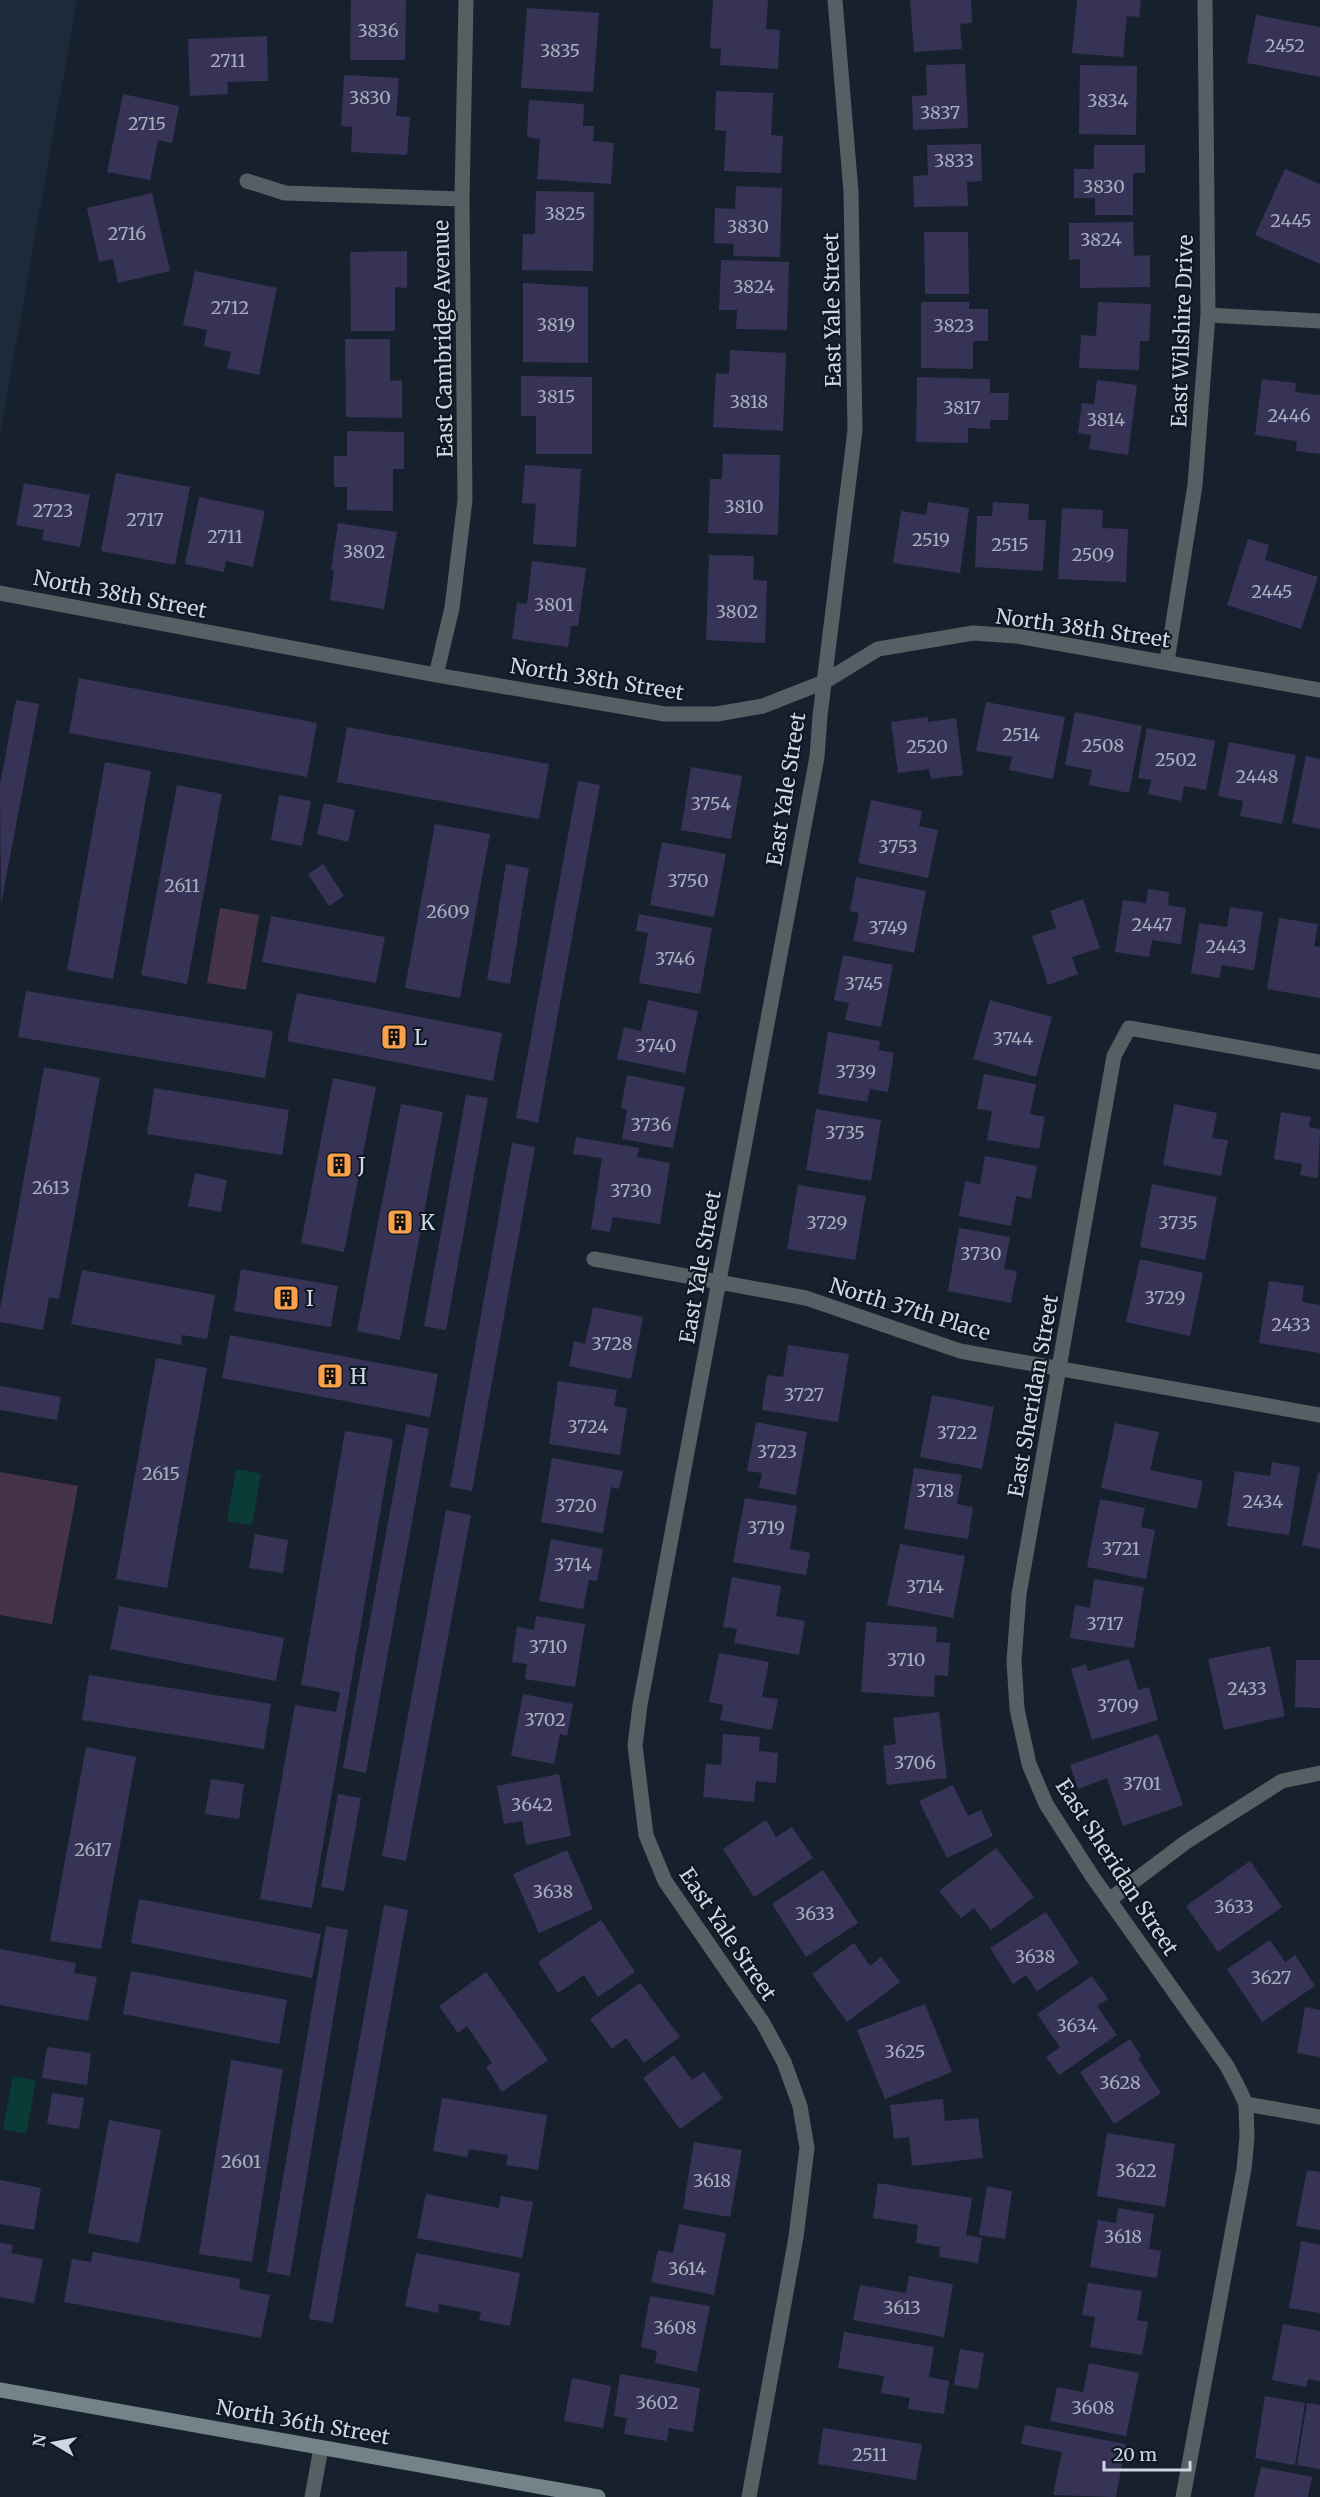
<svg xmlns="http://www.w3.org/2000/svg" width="1320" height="2497" viewBox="0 0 1320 2497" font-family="Merriweather,serif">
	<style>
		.built { fill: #1c2a3c }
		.green { fill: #453448 }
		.water { fill: #0a3b37 }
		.building { fill: #373357 }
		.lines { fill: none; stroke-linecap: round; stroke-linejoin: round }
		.street { stroke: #565f63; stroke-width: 15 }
		.secondary { stroke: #748388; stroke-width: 15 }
		.labels { text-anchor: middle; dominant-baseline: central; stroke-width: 4.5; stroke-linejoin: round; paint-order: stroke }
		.number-label { font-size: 18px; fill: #a9adbd }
		.street-label { font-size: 21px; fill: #cfd6df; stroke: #0e1824 }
		.poi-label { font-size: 21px; fill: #cfd6df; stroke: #0e1824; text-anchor: start }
	</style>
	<rect width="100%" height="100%" fill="#17212e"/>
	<path class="built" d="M0,0H77L0,435Z"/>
	<path class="green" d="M220,908L259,915L246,990L207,983Z
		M0,1472L78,1486L52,1624L0,1615Z"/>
	<path class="water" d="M236,1469L261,1474L252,1525L227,1521Z
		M13,2076L36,2081L26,2134L3,2129Z"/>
	<path class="building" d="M351,0H406L405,60H350Z
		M713,0H768L766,29L780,30L778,69L720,65L721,49L710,48Z
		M910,0H971L972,23L960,24L962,49L914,52Z
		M1077,0H1141L1139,17L1127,16L1123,57L1072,53Z
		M527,8L599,13L593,92L521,88Z
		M1256,15L1320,27V77L1247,63Z
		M267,36L268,81L227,82L228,94L190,96L188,39Z
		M965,64L968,128L913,130L912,96L927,95L926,65Z
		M1080,65L1137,66L1136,135L1079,134Z
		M344,75L399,78L396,116L410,117L407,155L351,152L352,127L341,126Z
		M716,91L773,93L771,135L783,136L781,173L724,171L726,131L715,130Z
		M123,94L179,106L172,143L158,140L150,180L107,172Z
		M529,100L584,104L583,126H594L593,141L614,143L611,184L537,179L540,139L527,137Z
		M981,144L982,181L967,182L968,206L914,207L913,176L928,175L927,145Z
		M1094,145H1145V173H1133V215H1095V198H1074V169H1094Z
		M1285,169L1320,184V264L1255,235Z
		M736,186L782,188L780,257L733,256L734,244L714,243L715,208L735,209Z
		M536,191L594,192L593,271L522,270L523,234H535Z
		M152,193L170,271L118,283L113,259L99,262L87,208Z
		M1133,222L1134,256L1150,255V287L1080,288V259L1069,260V223Z
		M924,232H968L969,294H925Z
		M407,251V288L395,287V331H351L350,252Z
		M721,260L789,262L787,330L736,329L737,310H719Z
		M195,271L277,288L259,375L227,368L231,352L204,346L207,330L183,325Z
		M523,283L588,287V363L523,362Z
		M921,302H969V309H988V341H973V369L921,368Z
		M1098,302L1151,304L1149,341H1140L1139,370L1079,368L1081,335L1096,336Z
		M345,339H390V381L402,380V418L346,417Z
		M730,350L786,353L783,431L713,427L716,373L729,374Z
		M521,376L592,377V454H536V416H521Z
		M917,377L990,379V393H1009L1008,420H990V429L968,428V443L916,442Z
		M1262,379L1296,383L1295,392L1320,395V454L1296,451L1297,441L1255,435Z
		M1097,380L1137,385L1128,455L1089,449L1091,435L1078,433L1082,403L1094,404Z
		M347,431L404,432V469H393V511L347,510V487H334V456H347Z
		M723,454L780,455L778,535L708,533L710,479H722Z
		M525,465L581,469L576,547L533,544L536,504L522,503Z
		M116,473L190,487L175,565L101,551Z
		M24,483L90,495L80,547L42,540L44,530L16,525Z
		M199,497L265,511L253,567L226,561L224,572L185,564Z
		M928,502L969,508L960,573L893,563L901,511L926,515Z
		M993,502L1029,504L1028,520H1046L1043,571L975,567L977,516H992Z
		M1062,508L1103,510L1102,528L1128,529L1126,582L1058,579Z
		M338,523L397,532L384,609L330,600L334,571L331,570Z
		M1248,539L1269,545L1265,560L1318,577L1301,629L1227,605Z
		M709,555L754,556L753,580L767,581L765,643L706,640Z
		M532,561L586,568L578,626H571L568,647L512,639L517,603L527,604Z
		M79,678L317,723L307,777L69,733Z
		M16,700L39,704L1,904L0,784Z
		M986,702L1065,717L1053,779L1009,770L1012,757L976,751Z
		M1075,712L1142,726L1129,793L1089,785L1092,770L1065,765Z
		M928,717V722L956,718L963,775L931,779L929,769L898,773L891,722Z
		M347,727L549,764L539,819L337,782Z
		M1147,728L1215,741L1206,790L1184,786L1181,801L1148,794L1151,780L1138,778Z
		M1229,742L1296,755L1282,824L1240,816L1243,801L1218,796Z
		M1306,756L1320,759V829L1292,823Z
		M105,762L151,771L113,979L67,970Z
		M691,767L742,776L731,839L681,830Z
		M578,781L600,785L538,1123L516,1118Z
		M177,785L222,794L187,984L141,975Z
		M279,795L311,801L302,846L271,840Z
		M871,800L922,811L919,826L938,830L928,878L858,863Z
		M324,803L355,810L348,842L317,834Z
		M435,824L490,834L460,998L405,988Z
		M662,842L726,854L714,917L650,905Z
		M323,864L344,896L329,906L308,874Z
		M506,864L529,868L510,984L487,980Z
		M856,877L926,891L914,953L853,941L859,913L850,911Z
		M1148,889L1169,892L1168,905L1186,908L1181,944L1152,940L1149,957L1115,952L1123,900L1146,903Z
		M1083,899L1100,948L1072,957L1078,974L1048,985L1032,936L1056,928L1050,911Z
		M1230,907L1263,912L1254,970L1222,965L1219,978L1191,973L1199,923L1227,927Z
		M639,914L712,928L700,994L639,983L648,933L636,931Z
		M271,916L385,937L376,983L262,962Z
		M1279,918L1318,924L1314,946L1320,947V998L1267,989Z
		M843,955L893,965L881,1027L845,1020L849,1003L834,1000Z
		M26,991L273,1031L265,1078L18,1037Z
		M297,993L502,1033L493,1081L287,1041Z
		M648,1000L698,1011L685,1073L617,1059L624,1027L641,1031Z
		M990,1000L1052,1017L1036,1077L973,1059Z
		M828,1032L880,1041L879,1050L894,1053L888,1092L870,1089L867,1102L818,1094Z
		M44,1067L100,1078L59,1299L49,1297L43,1330L0,1322V1309Z
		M984,1074L1036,1084L1030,1114L1045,1117L1039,1149L987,1140L992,1111L977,1109Z
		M627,1075L685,1087L673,1148L622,1139L627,1110L621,1108Z
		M333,1078L376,1087L344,1252L301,1243Z
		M154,1088L289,1110L282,1155L147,1134Z
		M466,1095L488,1098L446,1330L424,1326Z
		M401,1104L443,1112L400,1340L357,1331Z
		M1174,1104L1217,1113L1212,1138L1228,1140L1221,1176L1163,1165Z
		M816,1109L881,1120L871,1181L806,1170Z
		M1281,1112L1311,1117L1309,1127L1320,1129L1318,1178L1300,1175L1302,1164L1274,1159Z
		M576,1137L639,1148L637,1157L670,1163L660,1224L613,1217L610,1232L591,1229L602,1158L573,1154Z
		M512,1143L535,1147L472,1491L450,1487Z
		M985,1156L1037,1166L1031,1199L1016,1196L1011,1226L959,1216L965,1181L980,1184Z
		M195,1173L227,1180L221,1212L188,1206Z
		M1152,1184L1217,1197L1205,1260L1140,1247Z
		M798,1185L866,1196L855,1260L787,1249Z
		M959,1228L1010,1237L1004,1269L1017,1271L1011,1303L948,1291Z
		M1140,1259L1203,1273L1190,1336L1126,1322Z
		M241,1269L338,1286L331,1327L234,1311Z
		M82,1270L215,1295L207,1339L182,1335L181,1345L71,1324Z
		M1269,1281L1304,1286L1302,1302L1320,1305V1353L1259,1343Z
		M593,1307L643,1317L631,1379L569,1366L574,1341L585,1344Z
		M230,1335L438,1374L430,1417L222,1378Z
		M788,1345L849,1354L838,1422L762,1410L767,1375L783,1377Z
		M156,1358L207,1368L167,1588L116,1579Z
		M558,1381L617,1390L614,1406L627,1408L620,1455L549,1444Z
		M0,1386L61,1397L57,1420L0,1410Z
		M932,1395L994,1407L982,1469L920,1457Z
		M756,1422L807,1432L796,1495L759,1488L762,1473L747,1471Z
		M1115,1423L1159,1432L1150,1470L1203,1481L1197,1509L1101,1488Z
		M406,1424L429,1429L366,1773L343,1768Z
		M345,1431L393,1439L312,1908L260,1899L295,1705L336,1712L340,1692L301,1685Z
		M552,1458L623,1471L619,1489L611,1487L603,1533L541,1522Z
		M1272,1462L1300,1467L1289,1535L1227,1526L1235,1471L1270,1476Z
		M914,1468L962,1475L957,1504L973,1507L968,1539L904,1529Z
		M1318,1473H1320V1549L1302,1545Z
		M745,1498L797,1506L790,1549L810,1553L806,1575L733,1562Z
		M1100,1499L1145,1508L1141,1527L1155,1530L1146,1579L1087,1567Z
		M446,1510L471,1515L406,1861L382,1856Z
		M255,1534L288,1540L283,1573L249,1568Z
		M551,1539L603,1549L597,1581L589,1580L583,1609L539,1601Z
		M900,1544L965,1556L953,1618L887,1605Z
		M732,1577L781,1586L776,1616L805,1621L799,1655L734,1643L737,1629L723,1627Z
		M1094,1579L1144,1587L1134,1648L1070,1638L1075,1605L1090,1608Z
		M119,1606L284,1638L276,1681L110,1649Z
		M536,1616L585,1624L575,1687L525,1679L527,1664L512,1662L517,1627L534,1630Z
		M866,1622L937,1627L936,1642L950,1643L948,1676L935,1675L934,1697L861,1692Z
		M1270,1646L1285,1716L1224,1730L1208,1659Z
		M719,1653L769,1662L762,1697L778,1699L772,1730L720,1720L723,1705L709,1702Z
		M1129,1659L1138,1690L1149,1687L1158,1720L1092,1740L1071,1669L1086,1664L1088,1671Z
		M1296,1660H1320V1708L1295,1707Z
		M89,1675L271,1704L264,1749L82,1720Z
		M523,1694L573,1704L567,1736L560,1734L554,1764L511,1756Z
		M939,1712L947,1778L887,1785L883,1746L896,1744L893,1718Z
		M723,1734L760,1737L759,1751L778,1753L776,1783L756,1781L754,1802L703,1797L706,1764L721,1765Z
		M1158,1734L1183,1805L1123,1826L1107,1778L1078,1789L1070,1765Z
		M86,1747L136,1757L101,1949L50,1941Z
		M559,1774L571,1836L526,1845L522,1821L504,1824L497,1786Z
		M211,1779L244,1784L239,1819L205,1814Z
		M953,1785L968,1816L981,1810L993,1836L947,1858L919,1801Z
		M338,1794L361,1798L344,1891L321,1887Z
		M766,1820L776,1837L792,1827L813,1858L754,1897L723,1849Z
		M996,1848L1034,1897L991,1930L974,1908L961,1918L939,1891Z
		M567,1850L593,1909L539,1933L513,1874Z
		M1250,1861L1282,1907L1218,1952L1186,1906Z
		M823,1870L858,1923L806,1957L772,1904Z
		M139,1899L321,1934L312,1978L131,1943Z
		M384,1905L408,1910L333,2323L309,2319Z
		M1046,1912L1079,1963L1037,1991L1026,1975L1013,1984L990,1948Z
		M601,1920L635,1972L598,1997L584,1975L558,1993L538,1962Z
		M326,1926L348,1930L290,2276L267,2272Z
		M1270,1940L1285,1962L1295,1955L1315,1986L1262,2022L1227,1969Z
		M854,1943L870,1966L881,1957L900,1982L847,2022L812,1974Z
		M0,1949L76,1963L74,1973L97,1977L88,2021L0,2005Z
		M131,1971L287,2000L279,2044L123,2014Z
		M486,1972L548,2060L502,2092L486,2067L492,2063L467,2026L458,2033L439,2006Z
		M1092,1976L1108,1999L1097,2006L1117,2035L1059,2075L1046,2057L1060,2047L1037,2014Z
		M640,1983L680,2037L644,2063L626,2038L612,2049L590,2019Z
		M925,2004L952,2072L885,2099L857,2030Z
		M1305,2007L1320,2010V2057L1297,2053Z
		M1130,2039L1141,2056L1138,2058L1161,2093L1114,2124L1080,2072Z
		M47,2047L91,2053L87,2085L42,2078Z
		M674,2055L692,2080L704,2072L723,2098L680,2129L643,2078Z
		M231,2060L283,2069L252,2262L199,2254Z
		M52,2093L84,2098L79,2129L47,2124Z
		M442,2098L547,2115L538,2170L506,2165L508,2155L469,2149L467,2157L433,2151Z
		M943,2099L945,2121L978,2118L983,2158L912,2166L909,2137L894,2139L890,2105Z
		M109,2120L161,2130L139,2243L88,2233Z
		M1107,2133L1175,2144L1165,2207L1097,2196Z
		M694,2142L742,2150L730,2217L683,2209Z
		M1307,2170L1320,2172V2230L1296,2226Z
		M0,2180L41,2188L34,2230L0,2224Z
		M878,2183L972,2198L966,2235L982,2238L978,2263L939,2257L940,2247L916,2243L918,2225L873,2218Z
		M987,2186L1012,2191L1005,2239L979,2235Z
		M426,2194L499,2208L501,2196L533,2202L522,2258L417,2238Z
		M1118,2208L1154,2214L1149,2249L1161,2251L1157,2278L1090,2267L1098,2220L1116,2223Z
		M679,2224L726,2233L714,2295L651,2282L658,2250L673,2253Z
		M1301,2241L1320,2245V2313L1289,2308Z
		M0,2243L13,2245L11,2253L43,2259L34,2303L0,2297Z
		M93,2252L240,2279L239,2289L270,2295L261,2338L64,2302L72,2259L91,2262Z
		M416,2253L520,2273L510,2326L479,2320L481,2312L439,2304L438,2313L405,2306Z
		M909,2276L953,2284L944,2337L853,2320L860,2285L906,2293Z
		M1088,2283L1142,2291L1137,2320L1148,2322L1142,2355L1090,2347L1095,2317L1082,2315Z
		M650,2296L710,2306L697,2372L655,2363L657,2351L641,2347Z
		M1283,2324L1320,2331V2381L1308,2379L1306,2387L1272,2380Z
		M844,2332L934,2347L929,2377L949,2381L944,2414L908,2409L910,2398L881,2393L884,2376L838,2368Z
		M960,2349L984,2353L978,2389L954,2385Z
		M1089,2363L1139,2373L1126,2436L1050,2421L1057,2387L1083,2392Z
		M620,2374L700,2388L693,2432L669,2428L667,2441L624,2434L627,2418L614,2416Z
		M572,2378L611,2386L603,2428L564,2421Z
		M1265,2396L1305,2403L1295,2465L1255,2458Z
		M1307,2403L1320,2405V2469L1297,2465Z
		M1025,2425L1126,2444L1116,2497L1053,2495L1062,2452L1021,2444Z
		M823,2428L922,2444L916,2480L818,2464Z
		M1261,2467L1312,2477L1308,2497H1254Z"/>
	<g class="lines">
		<path class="street" d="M247,181L285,193L462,199
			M1208,315L1320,321
			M0,593L436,675L665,714H717L763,706L824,682L878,649L973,633L1016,636L1320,690
			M1167,661L1195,485L1208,315L1205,0
			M436,675L452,608L465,500L462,199L466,0
			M594,1259L806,1298L960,1351L1320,1415
			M1109,1900L1186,1842L1282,1781L1320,1773
			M1246,2104L1320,2117
			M312,2497L321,2448
			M749,2497L796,2237L807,2148L800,2106L784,2062L763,2023L665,1881L646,1835L635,1746L640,1705C701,1389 755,1073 817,757L820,716L855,430L851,192L835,0
			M1183,2497L1244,2169L1247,2137L1246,2104L1238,2087L1227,2066L1092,1876L1046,1804L1029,1764L1017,1709L1014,1661L1019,1594L1114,1056L1129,1028L1320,1062"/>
		<path class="secondary" d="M0,2390L598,2497"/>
	</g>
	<defs>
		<symbol id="building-square" viewBox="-11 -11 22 22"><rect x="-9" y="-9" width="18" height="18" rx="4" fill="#f9a04c" stroke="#0e1824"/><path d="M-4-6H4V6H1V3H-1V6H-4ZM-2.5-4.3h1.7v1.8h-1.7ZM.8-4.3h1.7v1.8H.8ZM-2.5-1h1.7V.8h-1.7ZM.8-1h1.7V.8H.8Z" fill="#111"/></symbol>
	</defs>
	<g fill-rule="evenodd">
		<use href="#building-square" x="379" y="1022" width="30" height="30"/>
		<use href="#building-square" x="324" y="1150" width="30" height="30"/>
		<use href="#building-square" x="385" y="1207" width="30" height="30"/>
		<use href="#building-square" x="271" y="1283" width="30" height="30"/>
		<use href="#building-square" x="315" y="1361" width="30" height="30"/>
	</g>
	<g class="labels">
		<g class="number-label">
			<text x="378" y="30">3836</text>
			<text x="1285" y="45">2452</text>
			<text x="560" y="50">3835</text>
			<text x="228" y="60">2711</text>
			<text x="370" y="97">3830</text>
			<text x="1108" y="100">3834</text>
			<text x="940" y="112">3837</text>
			<text x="147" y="123">2715</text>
			<text x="954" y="160">3833</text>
			<text x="1104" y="186">3830</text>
			<text x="565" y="213">3825</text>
			<text x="1291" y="220">2445</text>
			<text x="748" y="226">3830</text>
			<text x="127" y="233">2716</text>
			<text x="1101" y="239">3824</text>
			<text x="754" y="286">3824</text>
			<text x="230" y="307">2712</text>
			<text x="556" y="324">3819</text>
			<text x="954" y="325">3823</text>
			<text x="556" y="396">3815</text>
			<text x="749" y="401">3818</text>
			<text x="962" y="407">3817</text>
			<text x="1289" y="415">2446</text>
			<text x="1106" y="419">3814</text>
			<text x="744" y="506">3810</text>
			<text x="53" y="510">2723</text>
			<text x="145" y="519">2717</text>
			<text x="225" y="536">2711</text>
			<text x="931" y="539">2519</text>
			<text x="1010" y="544">2515</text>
			<text x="364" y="551">3802</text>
			<text x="1093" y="554">2509</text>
			<text x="1272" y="591">2445</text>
			<text x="554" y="604">3801</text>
			<text x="737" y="611">3802</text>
			<text x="1021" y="734">2514</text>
			<text x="1103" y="745">2508</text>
			<text x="927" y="746">2520</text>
			<text x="1176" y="759">2502</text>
			<text x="1257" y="776">2448</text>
			<text x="711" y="803">3754</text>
			<text x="898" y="846">3753</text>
			<text x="688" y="880">3750</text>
			<text x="182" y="885">2611</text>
			<text x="448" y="911">2609</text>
			<text x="1152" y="924">2447</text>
			<text x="888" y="927">3749</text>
			<text x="1226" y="946">2443</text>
			<text x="675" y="958">3746</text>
			<text x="864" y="983">3745</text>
			<text x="1013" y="1038">3744</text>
			<text x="656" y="1045">3740</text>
			<text x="856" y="1071">3739</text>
			<text x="651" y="1124">3736</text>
			<text x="845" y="1132">3735</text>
			<text x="51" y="1187">2613</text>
			<text x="631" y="1190">3730</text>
			<text x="827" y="1222">3729</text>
			<text x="1178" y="1222">3735</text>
			<text x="981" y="1253">3730</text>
			<text x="1165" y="1297">3729</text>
			<text x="1291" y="1324">2433</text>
			<text x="612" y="1343">3728</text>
			<text x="804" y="1394">3727</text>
			<text x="588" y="1426">3724</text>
			<text x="957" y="1432">3722</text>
			<text x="777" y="1451">3723</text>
			<text x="161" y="1473">2615</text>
			<text x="935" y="1490">3718</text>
			<text x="1263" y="1501">2434</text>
			<text x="576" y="1505">3720</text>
			<text x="766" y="1527">3719</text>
			<text x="1121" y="1548">3721</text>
			<text x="573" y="1564">3714</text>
			<text x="925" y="1586">3714</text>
			<text x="1105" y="1623">3717</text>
			<text x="548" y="1646">3710</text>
			<text x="906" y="1659">3710</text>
			<text x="1247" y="1688">2433</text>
			<text x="1118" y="1705">3709</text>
			<text x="545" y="1719">3702</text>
			<text x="915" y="1762">3706</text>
			<text x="1142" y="1783">3701</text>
			<text x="532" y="1804">3642</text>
			<text x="93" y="1849">2617</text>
			<text x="553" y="1891">3638</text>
			<text x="1234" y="1906">3633</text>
			<text x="815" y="1913">3633</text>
			<text x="1035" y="1956">3638</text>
			<text x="1271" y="1977">3627</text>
			<text x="1077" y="2025">3634</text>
			<text x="905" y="2051">3625</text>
			<text x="1120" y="2082">3628</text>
			<text x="241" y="2161">2601</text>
			<text x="1136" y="2170">3622</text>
			<text x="712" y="2180">3618</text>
			<text x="1123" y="2236">3618</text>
			<text x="687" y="2268">3614</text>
			<text x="902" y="2307">3613</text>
			<text x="675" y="2327">3608</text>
			<text x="657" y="2402">3602</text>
			<text x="1093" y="2407">3608</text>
			<text x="870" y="2454">2511</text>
		</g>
		<g class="street-label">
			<text transform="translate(832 310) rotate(-91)">East Yale Street</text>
			<text transform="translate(1182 331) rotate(-88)">East Wilshire Drive</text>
			<text transform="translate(443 339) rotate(-91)">East Cambridge Avenue</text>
			<text transform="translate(120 594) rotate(11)">North 38th Street</text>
			<text transform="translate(1083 628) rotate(8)">North 38th Street</text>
			<text transform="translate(597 679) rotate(9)">North 38th Street</text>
			<text transform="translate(786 789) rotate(-81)">East Yale Street</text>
			<text transform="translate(700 1267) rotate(-80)">East Yale Street</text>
			<text transform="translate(910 1309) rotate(17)">North 37th Place</text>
			<text transform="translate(1033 1396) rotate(-80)">East Sheridan Street</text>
			<text transform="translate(1117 1867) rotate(57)">East Sheridan Street</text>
			<text transform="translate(728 1934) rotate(56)">East Yale Street</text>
			<text transform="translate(303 2422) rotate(10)">North 36th Street</text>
		</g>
		<g class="poi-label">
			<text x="414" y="1037">L</text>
			<text x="358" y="1165">J</text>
			<text x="420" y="1222">K</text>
			<text x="306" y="1298">I</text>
			<text x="350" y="1376">H</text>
		</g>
	</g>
	<g transform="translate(54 2443) rotate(280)" stroke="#0e1824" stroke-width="4.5" paint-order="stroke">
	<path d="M0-4.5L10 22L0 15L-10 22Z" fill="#cfd6df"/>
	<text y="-9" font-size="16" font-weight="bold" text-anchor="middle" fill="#cfd6df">N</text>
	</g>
	<path d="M1104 2461v9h86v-9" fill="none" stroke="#cfd6df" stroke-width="3"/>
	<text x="1113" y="2461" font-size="18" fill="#cfd6df" stroke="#0e1824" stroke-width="4.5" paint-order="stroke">20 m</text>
</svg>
